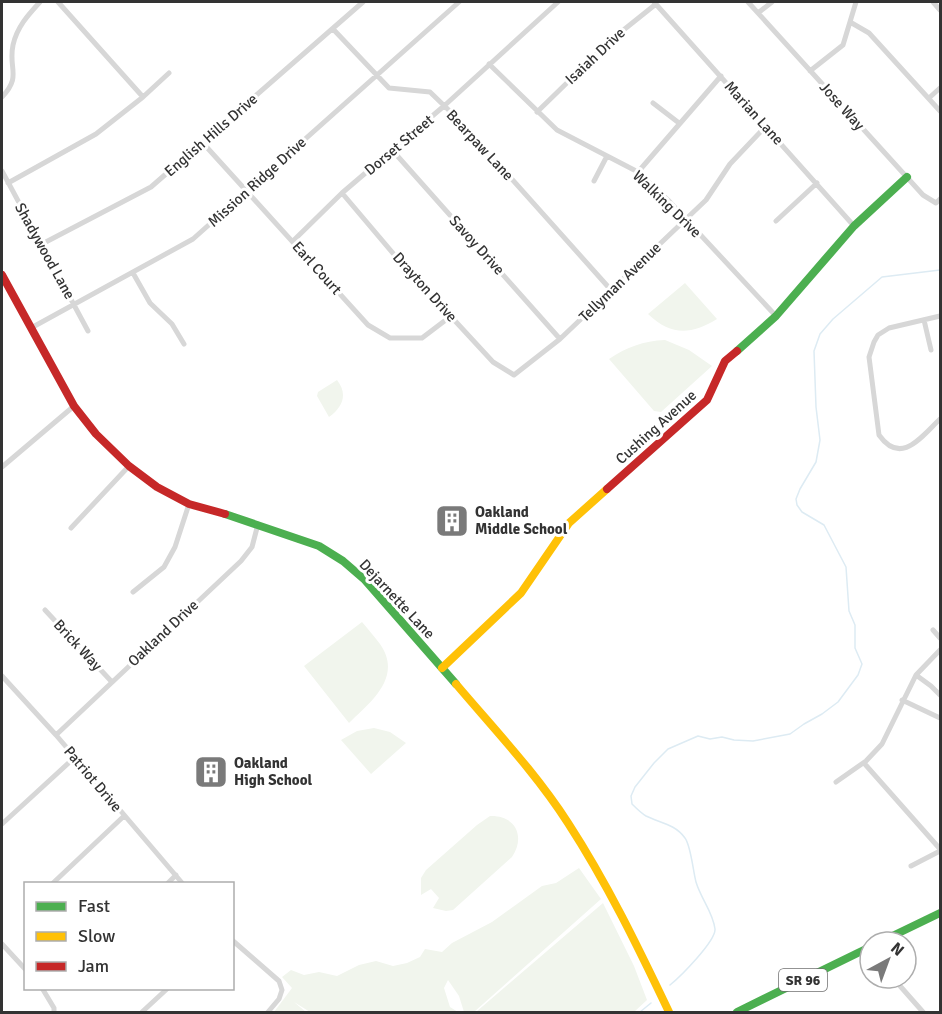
<svg xmlns="http://www.w3.org/2000/svg" width="942" height="1014" viewBox="0 0 942 1014" font-family="Signika,sans-serif">
	<style>
		.green { fill: #f1f5ed }
		.lines { fill: none; stroke-linecap: round; stroke-linejoin: round }
		.stream { stroke: #ddebf3; stroke-width: 1.5 }
		.street { stroke: #d7d7d7; stroke-width: 5 }
		.fast { stroke: #4caf50; stroke-width: 8 }
		.slow { stroke: #ffc107; stroke-width: 8 }
		.jam { stroke: #c62828; stroke-width: 8 }
		.labels { text-anchor: middle; dominant-baseline: central; stroke-width: 6; stroke-linejoin: round; paint-order: stroke }
		.shield { fill: #fff; stroke: #707070; stroke-width: 1.5 }
		.shield-label { font-size: 14px; font-weight: bold; fill: #333 }
		.street-label { font-size: 15px; fill: #333; stroke: #fff }
		.poi-label { font-size: 15px; font-weight: bold; fill: #333; stroke: #fff; text-anchor: start }
	</style>
	<rect width="100%" height="100%" fill="#fff"/>
	<path class="green" d="M685,283L717,319C691,335 671,336 648,314Z
		M665,340L689,350L712,366L661,412L654,411L609,359C627,347 643,341 665,340Z
		M337,380C348,394 343,407 329,417L317,396L318,392Z
		M362,622C368,629 374,636 380,644C403,677 371,702 349,723L304,666Z
		M374,728L390,732L406,743L371,774L341,740L357,731Z
		M490,816C515,815 526,836 512,857L453,910L446,911L433,908L439,898L431,889L421,895V878L426,870L477,825Z
		M579,868L601,899L474,1012H464L459,996L448,980L444,988L450,1007L458,1012H310L294,1002L306,1012H274L292,988L282,977L291,970L304,975L319,972L337,976L359,965L376,961L393,966L407,963L420,957L425,949L442,952L452,943L492,922L542,886L556,883Z
		M603,903L634,966L647,1000L634,1012H476Z"/>
	<g class="lines">
		<path class="stream" d="M670,985C680,977 716,941 715,929C713,912 701,899 696,882C693,871 691,846 685,838C675,824 660,823 646,816C641,813 636,808 632,804L631,796L635,787L654,763L668,749L698,736L710,739L722,737L734,740L753,741L790,734L804,724L822,714L838,702L858,675L862,664L855,648V625L849,611L846,567L824,525L802,512L797,505L796,499L800,489L816,462L820,440L816,407L814,351L820,334L833,319L882,277L940,270
			M640,1012L651,1003"/>
		<path class="street" d="M58,2L143,97
			M654,2L854,226
			M748,2L923,195L936,203L940,199
			M933,2L940,10
			M758,13L772,2
			M850,22L869,33L940,111
			M333,29L389,88L430,92L460,121L611,290
			M489,64L557,130L638,172L668,200L776,316
			M810,71L843,45L856,2
			M2,97C22,76 8,69 13,45C17,27 28,15 40,2
			M929,98L940,88
			M653,103L679,123
			M537,112L611,40L656,4
			M202,142L368,325L390,338H422L451,316
			M393,151L560,339
			M2,171L88,331
			M638,172L721,76
			M594,181L607,156
			M8,183L96,134L143,97L169,73
			M342,193L397,258L493,362L514,375L560,339L706,200L730,164L766,126
			M776,221L817,183
			M293,241L342,193L444,106L558,2
			M42,244L151,187L363,2
			M133,273L150,303L172,324L184,344
			M940,316L889,328L878,335L874,342L869,357L879,435C901,466 921,437 940,419
			M924,320L931,350
			M31,328L193,239L459,2
			M2,467L74,406
			M71,528L129,466
			M133,592L164,567L175,547L189,504
			M45,610L111,681
			M933,630L940,638
			M940,650L916,675L931,686L940,695
			M2,676L56,735L183,884
			M902,700L940,718
			M56,735L241,561L252,547L258,524
			M864,763L940,849
			M836,782L866,761L882,744L916,675
			M2,824L74,758
			M911,866L940,851
			M52,884L124,816
			M167,884L176,875
			M232,940L279,981L282,990L279,999L268,1012
			M2,944L26,970
			M893,978L923,1012
			M42,988L54,1008V1012
			M142,1012L168,988"/>
		<path class="fast" d="M737,351L776,316L854,226L907,177
			M225,514L319,546L343,561L365,580L456,684
			M880,942L940,913
			M737,1012L870,947"/>
		<path class="slow" d="M442,668L521,593L569,523L607,489
			M456,684C494,729 536,773 568,823C607,883 638,947 669,1012"/>
		<path class="jam" d="M2,275L74,406L96,434L129,466L157,487L189,504L225,514
			M607,489L707,400L725,361L737,351"/>
	</g>
	<defs>
		<symbol id="building-square" viewBox="-11 -11 22 22"><rect x="-9" y="-9" width="18" height="18" rx="4" fill="#7a7a7a" stroke="#fff"/><path d="M-4-6H4V6H1V3H-1V6H-4ZM-2.5-4.3h1.7v1.8h-1.7ZM.8-4.3h1.7v1.8H.8ZM-2.5-1h1.7V.8h-1.7ZM.8-1h1.7V.8H.8Z" fill="#fff"/></symbol>
	</defs>
	<g fill-rule="evenodd">
		<use href="#building-square" x="433" y="502" width="38" height="38"/>
		<use href="#building-square" x="192" y="753" width="38" height="38"/>
	</g>
	<g class="labels">
		<rect class="shield" x="779" y="969" width="48" height="22" rx="4.5"/>
		<g class="shield-label">
			<text x="803" y="980">SR 96</text>
		</g>
		<g class="street-label">
			<text transform="translate(595 56) rotate(-43)">Isaiah Drive</text>
			<text transform="translate(842 106) rotate(48)">Jose Way</text>
			<text transform="translate(754 113) rotate(48)">Marian Lane</text>
			<text transform="translate(211 135) rotate(-41)">English Hills Drive</text>
			<text transform="translate(399 145) rotate(-40)">Dorset Street</text>
			<text transform="translate(480 145) rotate(47)">Bearpaw Lane</text>
			<text transform="translate(257 182) rotate(-42)">Mission Ridge Drive</text>
			<text transform="translate(667 204) rotate(44)">Walking Drive</text>
			<text transform="translate(477 245) rotate(48)">Savoy Drive</text>
			<text transform="translate(45 251) rotate(61)">Shadywood Lane</text>
			<text transform="translate(317 268) rotate(48)">Earl Court</text>
			<text transform="translate(620 282) rotate(-44)">Tellyman Avenue</text>
			<text transform="translate(425 287) rotate(48)">Drayton Drive</text>
			<text transform="translate(656 427) rotate(-42)">Cushing Avenue</text>
			<text transform="translate(397 599) rotate(47)">Dejarnette Lane</text>
			<text transform="translate(163 633) rotate(-43)">Oakland Drive</text>
			<text transform="translate(78 645) rotate(47)">Brick Way</text>
			<text transform="translate(93 779) rotate(50)">Patriot Drive</text>
		</g>
		<g class="poi-label">
			<text x="475" y="512">Oakland<tspan x="475" dy="17">Middle School</tspan></text>
			<text x="234" y="763">Oakland<tspan x="234" dy="17">High School</tspan></text>
		</g>
	</g>
	<rect width="942" height="1014" fill="none" stroke="#333333" stroke-width="6"/>
	<rect x="24" y="882" width="210" height="108" fill="#ffffff" stroke="#adadad" stroke-width="1.5"/>
	<rect x="36" y="902" width="30" height="9" fill="#4caf50" stroke="#adadad" stroke-width="1.5"/>
	<text x="78" y="912" font-size="18" fill="#333333">Fast</text>
	<rect x="36" y="932" width="30" height="9" fill="#ffc107" stroke="#adadad" stroke-width="1.5"/>
	<text x="78" y="942" font-size="18" fill="#333333">Slow</text>
	<rect x="36" y="962" width="30" height="9" fill="#c62828" stroke="#adadad" stroke-width="1.5"/>
	<text x="78" y="972" font-size="18" fill="#333333">Jam</text>
	<g transform="translate(888 960) rotate(41)"><circle r="28" fill="#ffffff" stroke="#adadad" stroke-width="1.5"/>
	<path d="M0-4.5L10 22L0 15L-10 22Z" fill="#7a7a7a"/>
	<text y="-9" font-size="16" font-weight="bold" text-anchor="middle" fill="#333333">N</text>
	</g>
</svg>
